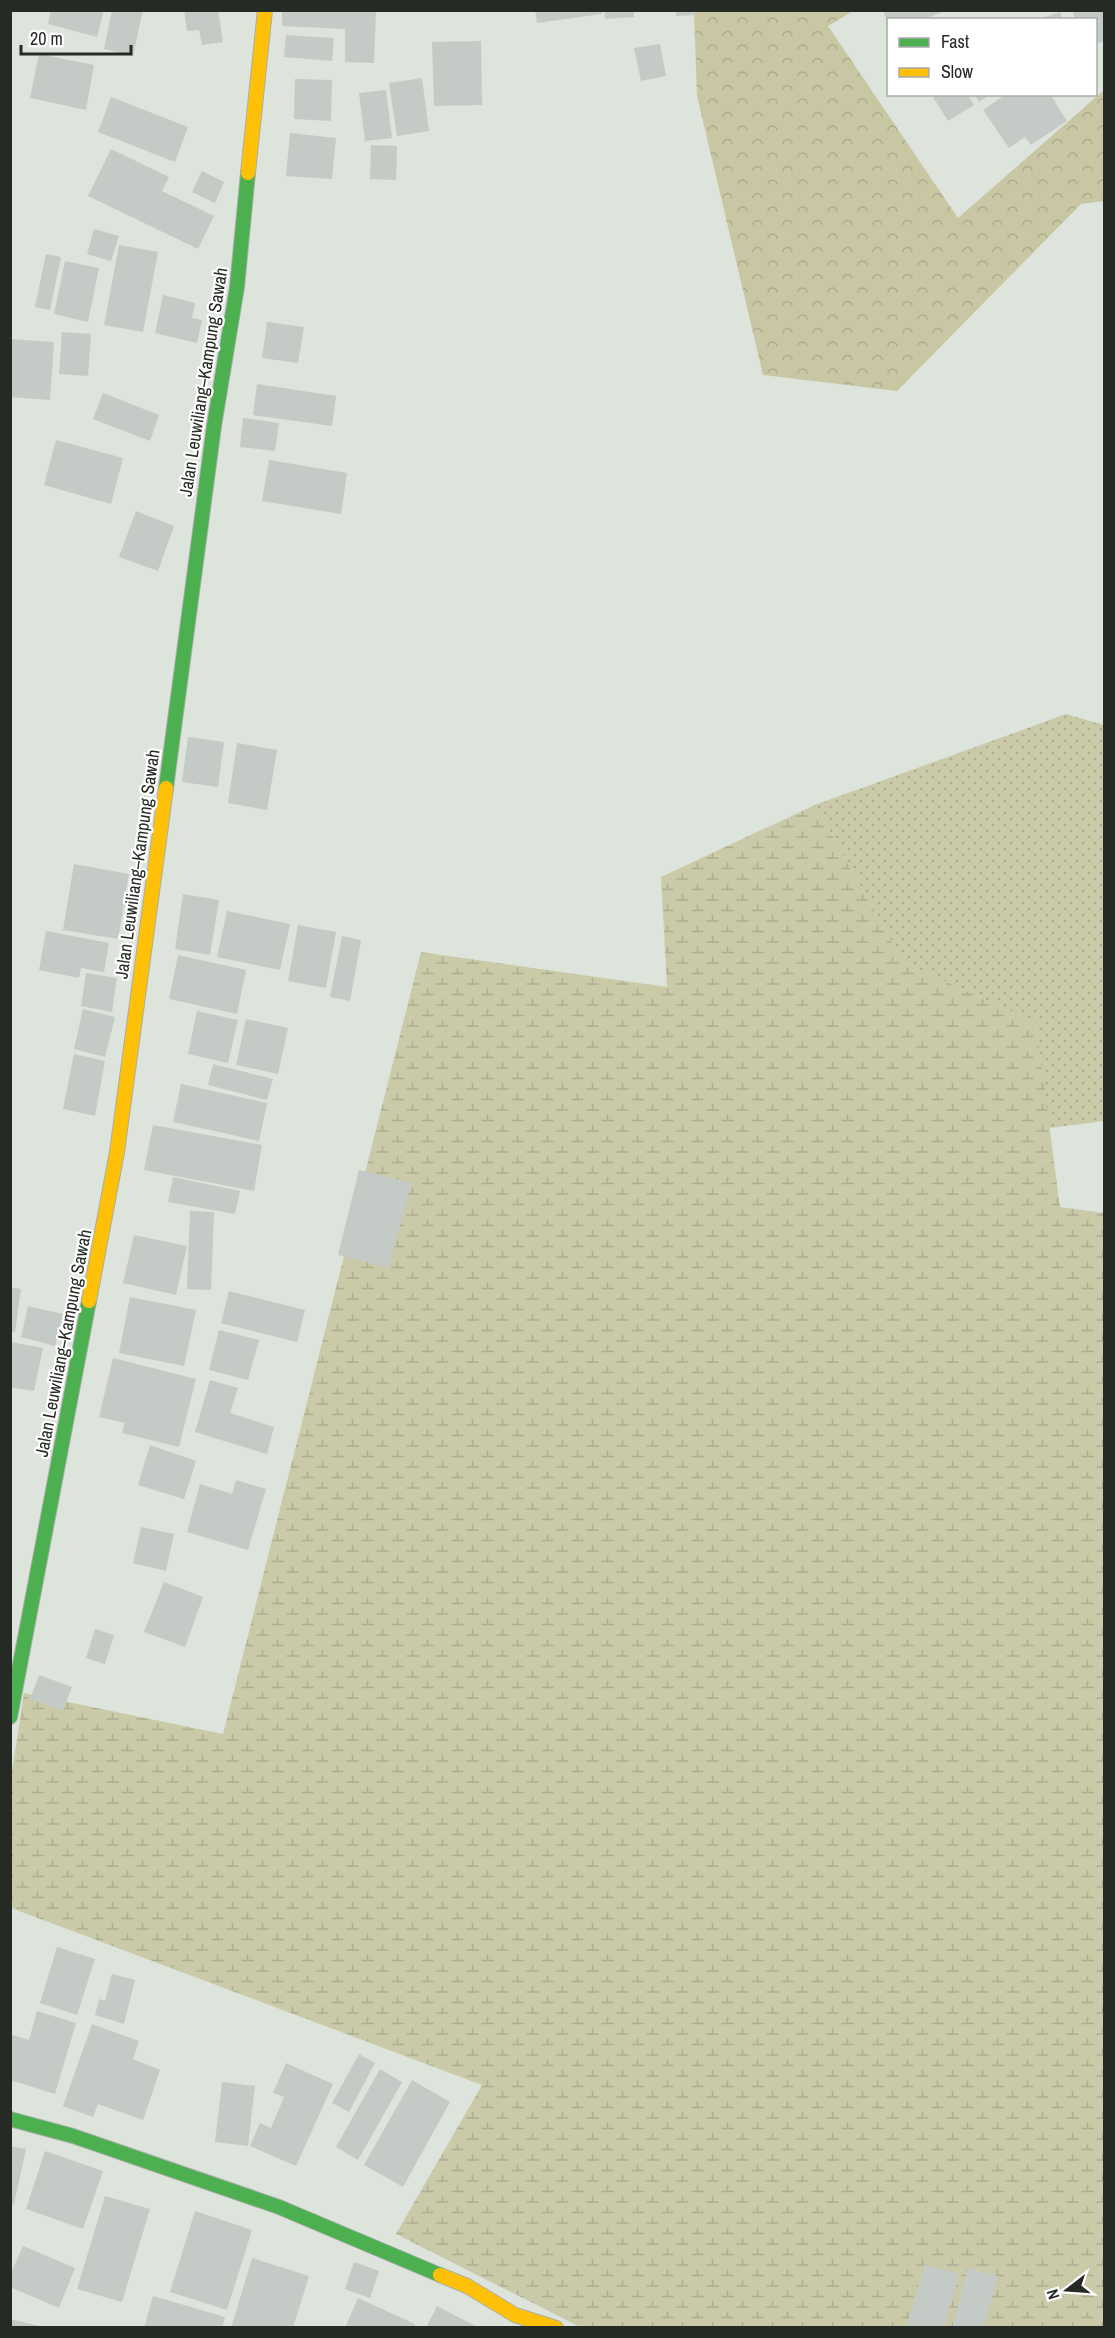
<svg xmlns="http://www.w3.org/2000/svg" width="1115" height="2338" viewBox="0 0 1115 2338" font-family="'Archivo Narrow',sans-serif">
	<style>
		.grass { fill: url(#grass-dots) }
		.forest { fill: url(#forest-crowns) }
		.wetland { fill: url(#wetland-marsh) }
		.building { fill: #c4cac5 }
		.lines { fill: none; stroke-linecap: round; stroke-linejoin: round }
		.fast-casing { stroke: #a8aea7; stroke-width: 16 }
		.slow-casing { stroke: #a8aea7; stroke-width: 16 }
		.fast { stroke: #4caf50; stroke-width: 14 }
		.slow { stroke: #ffc107; stroke-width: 14 }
		.labels { text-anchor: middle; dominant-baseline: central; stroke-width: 4.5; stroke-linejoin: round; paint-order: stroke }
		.street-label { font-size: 18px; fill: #262a25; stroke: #fff }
	</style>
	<defs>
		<pattern id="grass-dots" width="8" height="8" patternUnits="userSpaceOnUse" patternTransform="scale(1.5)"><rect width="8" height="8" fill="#cacaa8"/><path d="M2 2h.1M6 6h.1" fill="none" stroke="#adae90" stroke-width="1.8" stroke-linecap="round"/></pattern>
		<pattern id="forest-crowns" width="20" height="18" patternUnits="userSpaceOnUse" patternTransform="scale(1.5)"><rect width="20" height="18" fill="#c9c7a3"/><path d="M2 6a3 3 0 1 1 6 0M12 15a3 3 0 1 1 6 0" fill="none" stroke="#acab8c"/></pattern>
		<pattern id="wetland-marsh" width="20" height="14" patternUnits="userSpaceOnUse" patternTransform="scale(1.5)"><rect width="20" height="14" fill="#cacaa8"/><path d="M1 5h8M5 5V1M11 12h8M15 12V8" fill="none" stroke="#adae90"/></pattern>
	</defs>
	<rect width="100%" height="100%" fill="#dde4dc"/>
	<path class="grass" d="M1066,714L1104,725V1121L1049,1128L1036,1023L903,962L815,805Z"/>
	<path class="forest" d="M694,11H853L828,26L958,218L1104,90V201L1081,204L897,391L763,375L697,96Z"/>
	<path class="wetland" d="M815,805L903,962L1036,1023L1060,1207L1104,1213V2327L589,2328L578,2326L396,2234L482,2085L11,1908V1778L24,1693L223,1734L421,952L667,987L661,877Z"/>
	<path class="building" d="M51,10H104L97,37L48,24Z
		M112,10H143L133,56L104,49Z
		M184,10H218L223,42L202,45L199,30L187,31Z
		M282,10H376L374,63L345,62V29L282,26Z
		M535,10H602V14L537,23Z
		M604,10H634V17L605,19Z
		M676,10H696L697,15L676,16Z
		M883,10H945V11L922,20H906L905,17L888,20V25Z
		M1081,10H1104V41L1096,44V20H1075L1073,13Z
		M1060,12L1063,20H1039V19Z
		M286,35L334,38L332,61L284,57Z
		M481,41L482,105L434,106L432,42Z
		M660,44L666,76L641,81L634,48Z
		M39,54L94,65L86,110L30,98Z
		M422,78L429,131L397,136L389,83Z
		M295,79L332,80L331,121L294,119Z
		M386,90L392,138L365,141L359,93Z
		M931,94H967L974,105L948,121Z
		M974,94H991L979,102Z
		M1006,94H1050L1067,121L1031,145L1025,137L1009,148L983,110Z
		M111,97L188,127L175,162L98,132Z
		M290,133L336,138L332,179L286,176Z
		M371,145L397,146L396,180L370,179Z
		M111,149L169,177L162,191L214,216L198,249L88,196Z
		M202,171L224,182L215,203L192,192Z
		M94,229L119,236L111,261L87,254Z
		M119,245L158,252L143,332L104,325Z
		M46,254L61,257L50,310L35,307Z
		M65,261L99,268L88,322L54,314Z
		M163,295L195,303L192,318L202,320L197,343L155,333Z
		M267,322L304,327L298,363L262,358Z
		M62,332L91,334L88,376L59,374Z
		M10,339L54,342L50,400L10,397Z
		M257,384L336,396L332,426L253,415Z
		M103,393L159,415L150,441L93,419Z
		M243,418L279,423L275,451L240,447Z
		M56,440L123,458L111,504L44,485Z
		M269,460L347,473L341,514L262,501Z
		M136,511L174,526L158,571L119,557Z
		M188,737L224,742L218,787L182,782Z
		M237,743L277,750L267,810L228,803Z
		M74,864L129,874L118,939L63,930Z
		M183,894L219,900L210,955L175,949Z
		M227,911L290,924L280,970L217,957Z
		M298,925L336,932L326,988L288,981Z
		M46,931L109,943L104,972L81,968L79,978L39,970Z
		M342,936L361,940L350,1001L330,997Z
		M178,955L246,970L237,1014L169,999Z
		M86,973L117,978L112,1012L81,1006Z
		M83,1009L115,1017L105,1057L74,1049Z
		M197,1011L238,1020L228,1063L188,1054Z
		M246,1019L288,1028L278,1074L236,1065Z
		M74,1054L105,1061L95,1116L63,1109Z
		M213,1064L273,1079L267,1100L208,1085Z
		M181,1084L267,1103L259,1141L173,1122Z
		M153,1125L262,1145L254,1191L144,1170Z
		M359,1170L411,1183L389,1268L338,1255Z
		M173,1177L240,1191L235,1214L168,1202Z
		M190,1211L214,1212L211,1290L187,1289Z
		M134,1235L187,1246L176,1295L123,1283Z
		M10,1287L21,1289L15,1332L10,1331Z
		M229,1291L305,1310L297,1342L221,1323Z
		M130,1297L196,1310L184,1366L119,1353Z
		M28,1306L63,1314L55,1346L21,1337Z
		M219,1330L259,1340L248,1380L209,1370Z
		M10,1342L43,1348L34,1391L10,1387Z
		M113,1358L196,1379L179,1447L122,1433L125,1423L99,1417Z
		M210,1380L238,1388L230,1413L274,1427L267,1454L195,1432Z
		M150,1445L196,1461L184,1499L138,1485Z
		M236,1480L266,1489L248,1550L187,1532L200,1484L232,1494Z
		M141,1527L174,1534L166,1571L133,1563Z
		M164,1582L203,1597L185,1647L144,1632Z
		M95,1629L114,1635L105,1664L86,1658Z
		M39,1675L72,1687L63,1711L30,1699Z
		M57,1947L95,1959L77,2015L40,2003Z
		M112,1974L135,1980L124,2024L95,2015L99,1999L105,2001Z
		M37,2011L76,2023L55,2094L10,2080V2034L29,2040Z
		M92,2024L139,2041L133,2059L160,2070L143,2120L98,2104L93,2117L63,2106Z
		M359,2054L375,2063L349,2112L332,2103Z
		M286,2063L333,2084L296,2166L250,2146L260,2123L271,2128L284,2097L273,2093Z
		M380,2069L402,2082L358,2160L336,2147Z
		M412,2080L450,2102L403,2187L364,2165Z
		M222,2082L255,2086L248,2146L215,2142Z
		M10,2146L26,2149L14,2204L10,2203Z
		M45,2151L103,2171L83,2229L26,2209Z
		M105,2196L150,2209L122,2302L77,2289Z
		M195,2211L252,2230L227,2310L170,2292Z
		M23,2246L75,2268L59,2308L10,2287V2275Z
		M252,2258L309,2276L293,2328H231Z
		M354,2262L379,2271L370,2298L345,2289Z
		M925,2264L959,2274L944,2328H906Z
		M968,2268L998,2276L984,2328H952Z
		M153,2296L225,2317L222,2328H144Z
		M358,2298L415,2324L414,2328H345Z
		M437,2306L479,2328H426Z
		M10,2319L43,2327L42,2328H10Z"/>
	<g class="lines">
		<defs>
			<path id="fast" d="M166,788L214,426L237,287L248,173
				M10,1717L89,1301
				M10,2119L73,2136L279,2207L440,2275"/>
			<path id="slow" d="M248,173L265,10
				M89,1301L117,1152L166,788
				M440,2275L467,2286L515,2315L556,2328"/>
		</defs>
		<use href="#fast" class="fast-casing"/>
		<use href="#slow" class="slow-casing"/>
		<use href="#fast" class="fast"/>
		<use href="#slow" class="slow"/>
	</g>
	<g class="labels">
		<g class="street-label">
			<text transform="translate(203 382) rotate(-81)">Jalan Leuwiliang–Kampung Sawah</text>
			<text transform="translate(137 864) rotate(-82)">Jalan Leuwiliang–Kampung Sawah</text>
			<text transform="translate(63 1343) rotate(-79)">Jalan Leuwiliang–Kampung Sawah</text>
		</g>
	</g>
	<rect width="1115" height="2338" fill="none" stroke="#262a25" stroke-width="24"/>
	<rect x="887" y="18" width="210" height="78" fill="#ffffff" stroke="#a8aaa8" stroke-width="1.5"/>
	<rect x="899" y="38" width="30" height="9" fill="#4caf50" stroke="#a8aaa8" stroke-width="1.5"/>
	<text x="941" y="48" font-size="18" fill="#262a25">Fast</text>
	<rect x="899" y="68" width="30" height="9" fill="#ffc107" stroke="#a8aaa8" stroke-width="1.5"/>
	<text x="941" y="78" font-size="18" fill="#262a25">Slow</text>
	<g transform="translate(1067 2290) rotate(253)" stroke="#ffffff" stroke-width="4.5" paint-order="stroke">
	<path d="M0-4.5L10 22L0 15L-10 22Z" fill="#262a25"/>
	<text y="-9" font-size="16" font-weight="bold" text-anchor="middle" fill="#262a25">N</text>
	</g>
	<path d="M21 45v9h110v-9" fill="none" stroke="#262a25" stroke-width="3"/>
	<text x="30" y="45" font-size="18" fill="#262a25" stroke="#ffffff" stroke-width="4.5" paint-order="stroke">20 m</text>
</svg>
